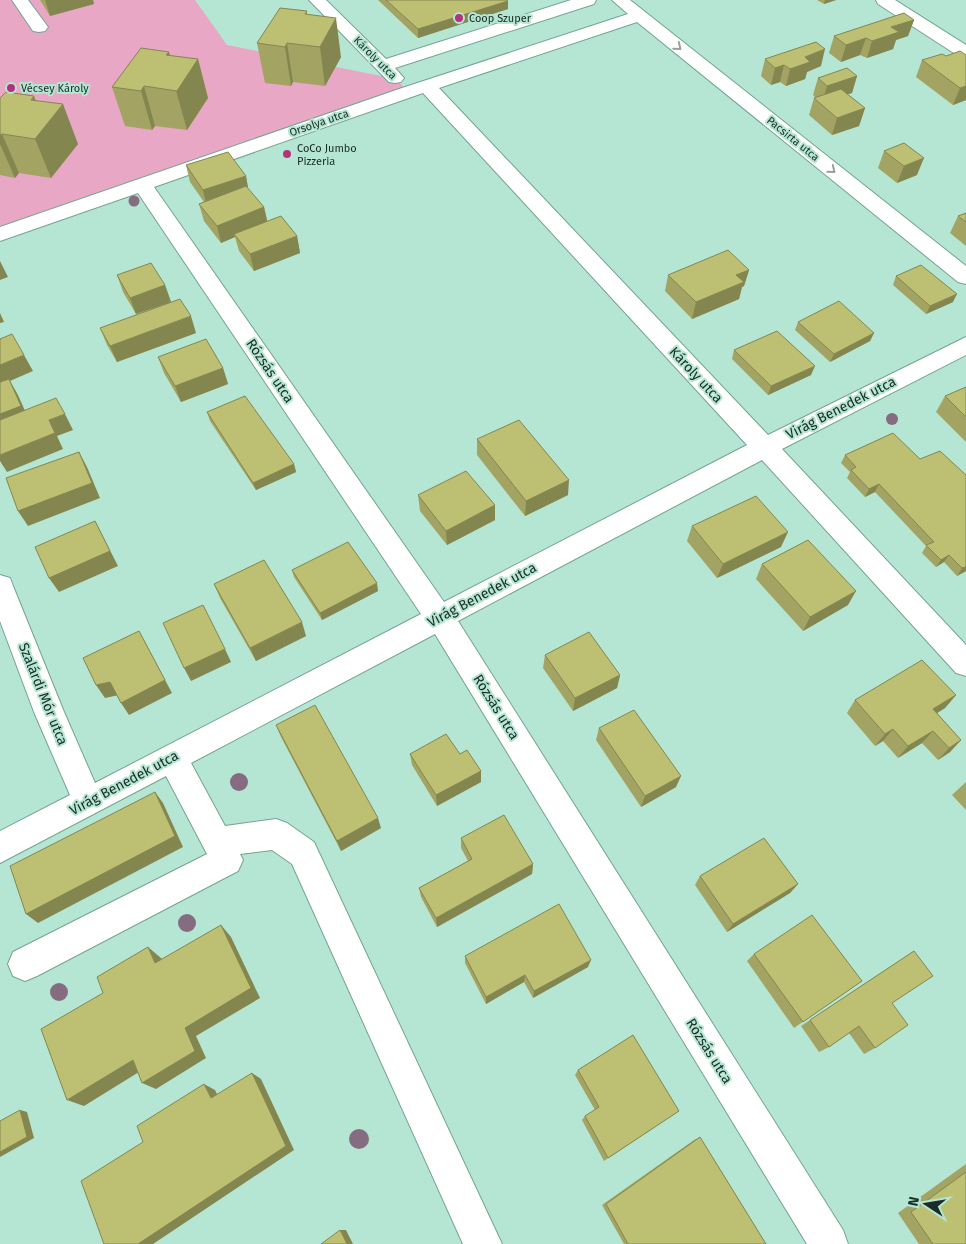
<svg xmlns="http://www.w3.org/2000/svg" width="966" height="1244" viewBox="0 0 966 1244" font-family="'Fira Sans',sans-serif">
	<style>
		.green { fill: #e7a7c5 }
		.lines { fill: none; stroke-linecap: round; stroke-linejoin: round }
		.minor-casing { stroke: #74a392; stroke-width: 2 }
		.minor { fill: #fff; fill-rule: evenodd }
		.tree { fill: #866c81 }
		.wall { fill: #a3a463 }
		.shaded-wall { fill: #848650 }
		.building { fill: #bdbf73; stroke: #848650 }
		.oneway { stroke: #98a09d }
		.poi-dot { fill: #b4327c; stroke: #b5e6d3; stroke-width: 2 }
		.labels { text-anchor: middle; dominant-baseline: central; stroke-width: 4; stroke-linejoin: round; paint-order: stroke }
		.far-poi-label { font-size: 11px; fill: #1a2d26; stroke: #b5e6d3; text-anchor: start }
		.far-street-label { font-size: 11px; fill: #1a2d26; stroke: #b5e6d3 }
		.street-label { font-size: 14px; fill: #1a2d26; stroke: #b5e6d3 }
	</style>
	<rect width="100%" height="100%" fill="#b5e6d3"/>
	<path class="green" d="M0,0H195L227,45L396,79L408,92L0,232Z"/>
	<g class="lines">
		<defs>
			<path id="minor" d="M12,0H28L48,27L45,31L39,32L33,31Z
				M309,0H326L386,59L571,0H596L594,4L395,68L404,78L401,82L395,83L389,82Z
				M612,0H630L966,266V284L958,282L637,22L439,88L768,435L966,337V355L782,449L966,645V676L956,673L762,460L458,621L843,1230L848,1244H807L435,634L191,763L225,826L276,819L287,823L314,842L502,1244H463L292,864L272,850L240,854L243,860L238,871L37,976L25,981L13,976L8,964L13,952L207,854L166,776L0,863V831L70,795L34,712L0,621V575L10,578L13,586L64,712L95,783L421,614L138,193L0,241V227L402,88L628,14ZM423,93L747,445L444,602L154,187Z
				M876,0H895L966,45V58L960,57L878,4Z"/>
		</defs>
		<use href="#minor" class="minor-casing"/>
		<use href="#minor" class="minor"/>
	</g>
	<g class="tree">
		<circle cx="134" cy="201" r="5.5"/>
		<circle cx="892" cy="419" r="6"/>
		<circle cx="239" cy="782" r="9"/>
		<circle cx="187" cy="923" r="9"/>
		<circle cx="59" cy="992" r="9"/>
		<circle cx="359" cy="1139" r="10"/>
	</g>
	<path class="wall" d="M40,0H93L94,4L50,16Z
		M378,0H507L508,9L418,38Z
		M817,0H836L824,4Z
		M307,11V14L341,57L325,86L293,82L291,86L265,83L257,43Z
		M914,20L908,36L896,40L893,49L867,58L860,55L841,62L829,53L834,36Z
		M170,56L198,59L208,98L187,130L155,126L152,130L125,126L112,87Z
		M946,56L966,100L953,105L916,77L922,60Z
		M765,59L821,66L807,72L805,79L786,86L780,82L771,85L761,76Z
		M857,76L852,93L847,94L865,108L859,126L832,135L809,115L814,98H816L813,95L818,78Z
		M0,98L35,100L78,144L51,178L19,173L15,178L0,175Z
		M884,151L917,175L897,183L878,168Z
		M186,165L246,176L248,189L264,207L267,221L297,236L300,253L254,271L239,251L235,237L221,243L204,221L199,204L204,202L190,182Z
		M966,213V246L950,233L958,216Z
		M749,270L744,286L742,287L739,299L692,319L665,291L668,275Z
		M117,275L165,285L171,302L136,314L123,292Z
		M896,276L953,302L926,314L893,285Z
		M798,322L874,333L870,341L830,362L795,330Z
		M100,328L196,333L117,362L107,345Z
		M734,350L811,375L768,395L732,359Z
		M158,357L223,368L228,384L181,402L164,373Z
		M966,387V442L936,412L945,396Z
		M207,412L294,464L296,472L256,490L210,421Z
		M893,433L966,571L957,576L944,562L936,567L922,553L926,546L875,492L865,497L847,478L850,472L841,463L845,455Z
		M477,439L568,495L525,516L477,455Z
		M418,495L495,505V520L447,545L420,511Z
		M692,526L781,547L717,578L687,541Z
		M762,564L848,605L803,631L756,579Z
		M292,570L378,591L322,620L294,577Z
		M214,584L306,636L256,661L220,598Z
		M545,655L620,675L617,688L573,711L543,668Z
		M956,695L945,708L937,713L961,740L950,752L938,760L922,743L898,758L883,741L875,746L847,713L855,700Z
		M276,725L381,828L341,851L281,737Z
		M599,728L676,787L641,807L596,740Z
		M410,754H460L481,771V782L437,806L412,765Z
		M966,782V810L952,795Z
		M461,838L533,864L532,874L437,927L421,897L419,888L468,861L461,848Z
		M700,876L798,884L790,893L727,932L695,885Z
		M914,951L892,1003L875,1048L864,1054L849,1033L829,1047L819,1052L801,1026Z
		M754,954L862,981L794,1028L747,961Z
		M465,956L588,967L533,998L524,982L486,1004L465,963Z
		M578,1070L679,1111L604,1161L582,1120L585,1116L595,1110L575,1075Z
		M700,1137L766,1244H624L602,1205L694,1140Z
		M966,1164V1244H919L898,1213Z"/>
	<path class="shaded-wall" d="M45,0H93L94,4L50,16Z
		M825,0H836L824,4Z
		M508,1V9L418,38V29Z
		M336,18L341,57L325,86L320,47Z
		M914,20L908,36L896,40L893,49L867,58L872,41L891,27Z
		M866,38L860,55L841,62L846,45Z
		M287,43L293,82L291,86L285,47Z
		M825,49L821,66L807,72L805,79L786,86L790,69L805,57Z
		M169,52L179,88L198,59L208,98L187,130L166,55Z
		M784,65L780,82L771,85L775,68Z
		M857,76L852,93L822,103L827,86Z
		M144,86L155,126L152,130L141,91Z
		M966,86V100L953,105L960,88Z
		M34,96L45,126L63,104L78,144L51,178L35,139L31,100Z
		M865,108L859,126L832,135L837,118Z
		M2,134L19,173L15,178L0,144V135Z
		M924,158L917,175L897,183L904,166Z
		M246,176L249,193L207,207L203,190Z
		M264,207L268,224L234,234L235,237L221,243L217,226Z
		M297,236L300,253L254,271L250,254Z
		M0,261L8,277L0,280Z
		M749,270L744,286L742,287L739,299L692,319L696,302L736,275Z
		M165,285L171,302L136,314L130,298Z
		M957,294L953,302L926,314L930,306Z
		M0,313L4,322L0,323Z
		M191,316L196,333L117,362L110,346Z
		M874,333L870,341L830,362L834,354Z
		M24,355L33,371L10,381L18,395L30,422L0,433V365Z
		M815,366L811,375L768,395L771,386Z
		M223,368L228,384L181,402L175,386Z
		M65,414L73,430L57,436L63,449L7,472L0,461V455L49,420Z
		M79,452L87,467L100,498L28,526L18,511Z
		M294,464L296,472L256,490L253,483Z
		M569,480L568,495L525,516L526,501Z
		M879,484L875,492L865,497L869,489Z
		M495,505V520L447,545L446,531Z
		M95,521L118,566L59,592L49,578Z
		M788,532L781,547L717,578L723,564Z
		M949,555L944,562L936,567L941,560Z
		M966,567V571L957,576L962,568Z
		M377,583L378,591L322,620L320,613Z
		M856,591L848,605L803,631L810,617Z
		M302,622L306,636L256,661L250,648Z
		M139,631L172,693L129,715L121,703Z
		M225,649L231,662L191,681L184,668Z
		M620,675L617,688L573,711L575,698Z
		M110,682L119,695L105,698L96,685Z
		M956,695L945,708L923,722L933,709Z
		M893,729L883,741L875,746L885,734Z
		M933,731L922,743L898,758L908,746Z
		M961,740L950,752L938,760L949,748Z
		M481,771V782L437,806L436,795Z
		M681,776L676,787L641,807L645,796Z
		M155,792L163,803L183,847L38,923L26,914Z
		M378,818L381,828L341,851L337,841Z
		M533,864L532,874L437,927L436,918Z
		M798,884L790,893L727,932L733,924Z
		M221,925L231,937L260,998L196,1036L206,1058L156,1089L142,1083L185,1028Z
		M148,947L161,958L168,973L155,963Z
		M591,960L588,967L533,998L534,991Z
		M525,975L524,982L486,1004V997Z
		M133,1060L147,1067L84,1106L67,1100Z
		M252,1073L261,1079L294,1150L153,1244H138Z
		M204,1084L215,1090L222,1104L211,1098Z
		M20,1110L27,1112L34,1138L0,1157V1152Z
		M340,1230H346L353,1244H347Z"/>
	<path class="building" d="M386,0H507L508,1L418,29Z
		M280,8L307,11L305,14L336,18L320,47L287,43L285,47L257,43Z
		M904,13L914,20L891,27L899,32L872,41L866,38L846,45L834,36Z
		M816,42L825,49L805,57L810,62L790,69L784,65L775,68L765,59Z
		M141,48L169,52L166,55L198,59L177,91L144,86L141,91L112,87Z
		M960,51L966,55V86L960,88L922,60L942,54L946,56Z
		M847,68L857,76L827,86L818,78Z
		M841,89L865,108L837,118L814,98Z
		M6,92L34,96L31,100L63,104L35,139L2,134L0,135V98Z
		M904,143L924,158L904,166L884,151Z
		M228,152L246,176L203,190L186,165Z
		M246,186L264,207L217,226L199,204Z
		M966,213V222L958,216Z
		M281,216L297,236L250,254L234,234Z
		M728,250L749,270L736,275L744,282L696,302L668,275Z
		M151,263L165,285L130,298L117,275Z
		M921,265L957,294L930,306L896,276Z
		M180,299L191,316L110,346L100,328Z
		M839,301L874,333L834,354L798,322Z
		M777,331L815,366L771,386L734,350Z
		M12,334L24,355L0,365V339Z
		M206,339L223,368L175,386L158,357Z
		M9,379L21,406L0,414V382Z
		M966,387V417L945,396Z
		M245,396L294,464L253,483L207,412Z
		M56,398L65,414L49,420L55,433L0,455V420Z
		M519,420L569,480L526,501L477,439Z
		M893,433L920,459L940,451L966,475V567L962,568L949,555L941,560L926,545L934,542L879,484L869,489L851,470L856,467L845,455Z
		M79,452L92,483L18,511L6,478Z
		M466,471L495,505L446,531L418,495Z
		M756,496L788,532L723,564L692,526Z
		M95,521L110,551L49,578L35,547Z
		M808,540L856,591L810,617L762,564Z
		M348,542L377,583L320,613L292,570Z
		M264,560L302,622L250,648L214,584Z
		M203,605L225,649L184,668L163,623Z
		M139,631L165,680L121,703L110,682L96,685L83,658Z
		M589,632L620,675L575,698L545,655Z
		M922,660L956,695L933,709L961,740L949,748L933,731L908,746L893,729L885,734L855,700Z
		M315,705L378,818L337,841L276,725Z
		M634,710L681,776L645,796L599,728Z
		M446,734L460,754L467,750L481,771L436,795L410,754Z
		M155,792L175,836L26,914L10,866Z
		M504,815L533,864L436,918L419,888L472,859L461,838Z
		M764,838L798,884L733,924L700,876Z
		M559,904L591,960L534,991L525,975L486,997L465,956Z
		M812,915L862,981L803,1022L754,954Z
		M221,925L251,988L185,1028L195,1051L142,1083L133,1060L67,1100L41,1029L103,993L97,977L148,947L155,963Z
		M914,951L933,976L892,1003L908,1025L875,1048L859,1026L829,1047L810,1020Z
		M633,1035L679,1111L608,1158L585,1116L599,1107L578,1070Z
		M252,1073L286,1146L138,1244H104L81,1181L143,1142L137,1126L204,1084L211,1098Z
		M20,1110L27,1137L0,1152V1121Z
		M700,1137L766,1244H628L606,1204Z
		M966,1172V1244H933L911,1212Z
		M340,1230L347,1244H321Z"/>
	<defs><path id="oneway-chevron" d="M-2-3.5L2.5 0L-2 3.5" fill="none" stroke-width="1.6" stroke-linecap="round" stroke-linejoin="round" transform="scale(1.25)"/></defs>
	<g class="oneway">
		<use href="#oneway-chevron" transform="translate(678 47) rotate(39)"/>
		<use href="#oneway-chevron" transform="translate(832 170) rotate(39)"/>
	</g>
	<g class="poi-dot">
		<circle cx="459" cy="18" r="5"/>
		<circle cx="11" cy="88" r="5"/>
		<circle cx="287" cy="154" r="5"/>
	</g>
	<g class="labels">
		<g class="far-poi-label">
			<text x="469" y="18">Coop Szuper</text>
			<text x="21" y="88">Vécsey Károly</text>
			<text x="297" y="148">CoCo Jumbo<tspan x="297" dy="13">Pizzeria</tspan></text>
		</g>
		<g class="far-street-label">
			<text transform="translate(375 58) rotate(45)">Károly utca</text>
			<text transform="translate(319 123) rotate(-19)">Orsolya utca</text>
			<text transform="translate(793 139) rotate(39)">Pacsirta utca</text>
		</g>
		<g class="street-label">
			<text transform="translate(270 371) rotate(56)">Rózsás utca</text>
			<text transform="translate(696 375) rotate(47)">Károly utca</text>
			<text transform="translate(841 408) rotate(-27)">Virág Benedek utca</text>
			<text transform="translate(482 595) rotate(-28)">Virág Benedek utca</text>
			<text transform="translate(43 694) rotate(68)">Szalárdi Mór utca</text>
			<text transform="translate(496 707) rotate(58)">Rózsás utca</text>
			<text transform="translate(124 783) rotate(-28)">Virág Benedek utca</text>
			<text transform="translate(709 1051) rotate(58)">Rózsás utca</text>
		</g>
	</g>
	<g transform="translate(926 1204) rotate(282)" stroke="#b5e6d3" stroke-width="4" paint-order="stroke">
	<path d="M0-4L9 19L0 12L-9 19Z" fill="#1a2d26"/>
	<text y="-8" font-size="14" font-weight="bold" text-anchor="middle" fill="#1a2d26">N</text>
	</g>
</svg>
